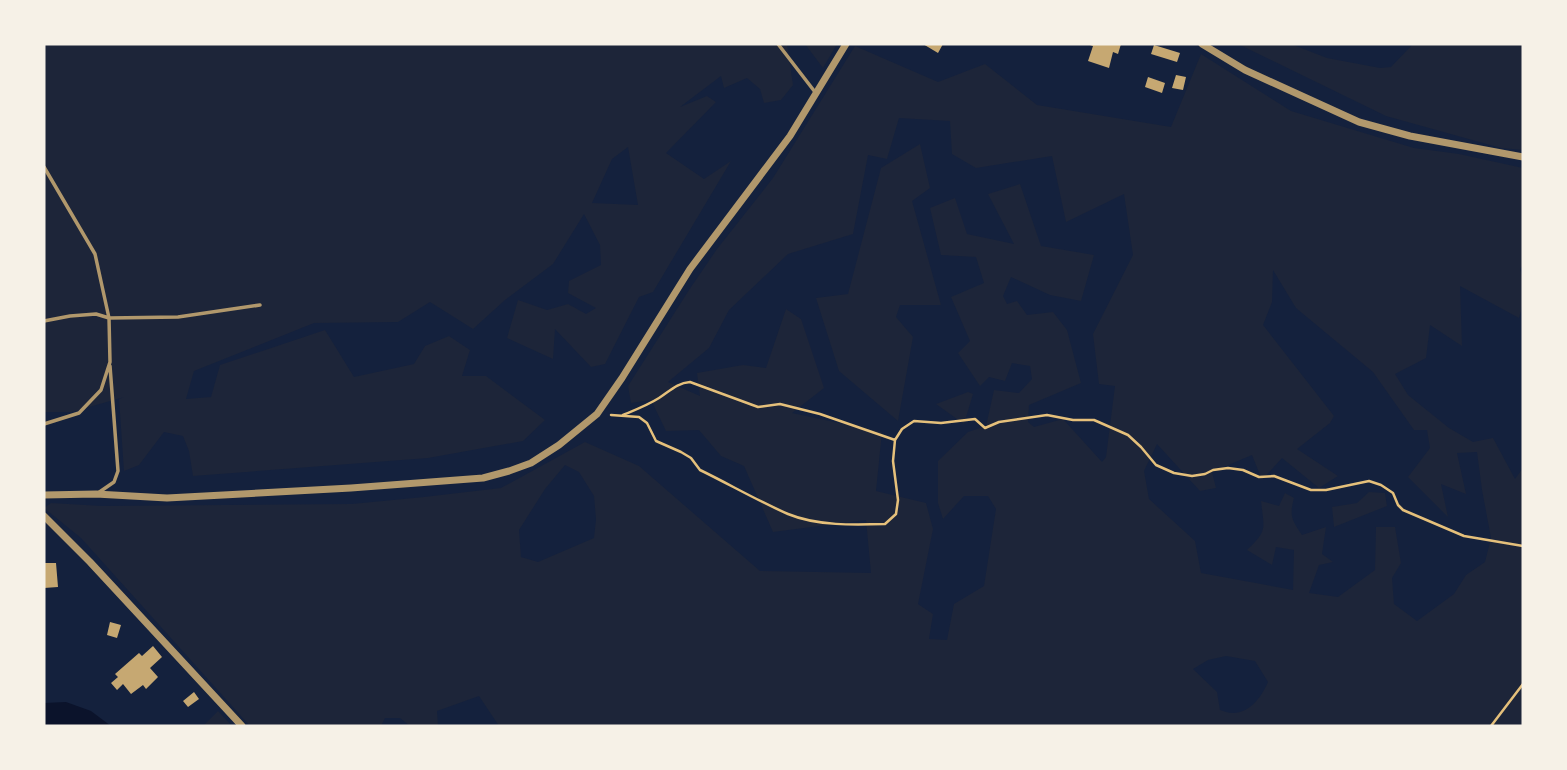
<svg xmlns="http://www.w3.org/2000/svg" width="1567" height="770" viewBox="0 0 1567 770" font-family="Overpass,sans-serif">
	<style>
		.green { fill: #1d2539; fill-rule: evenodd }
		.water { fill: #0b132b }
		.building { fill: #c6a872 }
		.lines { fill: none; stroke-linecap: round; stroke-linejoin: round }
		.path { stroke: #e5c07b; stroke-width: 2.5 }
		.service { stroke: #b1986c; stroke-width: 3.5 }
		.minor { stroke: #b1986c; stroke-width: 7 }
	</style>
	<rect width="100%" height="100%" fill="#14213d"/>
	<path class="green" d="M44,44H787L793,85L781,100L764,103L760,89L747,78L724,88L721,76L680,107L707,96L716,102L666,153L704,179L731,161L653,292L639,297L605,364L591,367L555,329L553,359L507,338L518,300L547,310L568,304L586,314L596,308L568,293L569,281L601,265L600,245L584,214L553,264L505,300L473,329L430,302L398,322L314,323L194,371L186,399L211,397L220,365L325,330L354,377L414,364L425,346L449,336L470,350L462,376H486L545,420L523,441L428,458L193,476L189,451L183,436L164,432L139,465L124,471L119,399L124,397L72,412H44ZM628,147L638,205L592,203L612,159Z
		M805,44H837L823,68Z
		M1238,44H1291L1327,58L1380,68L1391,67L1413,44H1523V150L1501,148L1386,116Z
		M855,46L938,82L985,64L1037,105L1171,127L1201,54L1291,111L1414,148L1459,154L1523,168V265L1520,269C1526,285 1524,302 1519,318L1460,286L1462,346L1430,325L1426,358L1395,374L1408,395L1449,428L1473,442L1493,438L1515,479L1523,468V726H499L479,696L437,711L438,726H410L400,718H385L381,726H250L81,538L44,508L51,503L102,506L352,504L424,497L501,488L585,442L639,466L760,571L871,573L866,520L773,532L744,466L721,456L699,430L666,431L651,400L631,403L628,386L689,290L717,249L773,178ZM899,118L950,121L952,154L976,168L1052,156L1066,222L1124,194L1133,255L1093,334L1099,384L1115,386L1106,457L1102,462L1063,419L1034,427L1028,422L1029,405L1081,383L1067,330L1053,312L1027,315L1017,301L1007,304L1003,296L1011,277L1050,295L1081,301L1094,255L1041,246L1020,184L988,194L1014,244L967,234L955,198L930,208L941,255L976,257L984,283L951,297L970,341L958,353L980,386L989,377L1005,381L1012,363L1030,366L1032,379L1019,393L994,390L986,426L968,432L938,461V503L943,519L964,496H988L996,509L984,586L954,604L947,640L929,639L933,614L918,604L933,529L926,503L876,491L882,432L792,413L824,388L801,319L786,309L766,368L743,365L697,373L700,396L668,382L709,348L729,310L788,254L853,234L868,155L887,159ZM1273,270L1296,308L1373,372L1414,430H1427L1430,448L1408,477L1448,517L1441,484L1466,494L1457,453L1477,452L1482,490L1491,538L1485,562L1466,575L1454,594L1417,621L1394,604L1392,578L1401,563L1395,527H1376L1375,570L1338,597L1309,593L1319,565L1333,562L1322,554L1326,527L1302,535C1292,520 1289,516 1294,498L1285,493L1279,506L1261,501C1264,529 1268,530 1247,550L1272,565L1276,547L1294,550L1293,590L1201,573L1195,541L1149,499L1144,471L1157,444L1200,491L1216,488L1212,472L1252,455L1262,480L1282,458L1319,488L1338,476L1297,449L1330,423L1334,416L1263,325L1272,302ZM565,465L579,472L594,496L596,519L594,538L538,562L521,557L519,530L545,489ZM1226,656L1255,661L1268,682C1262,696 1250,713 1233,713C1228,713 1224,711 1220,710L1217,692L1193,669L1208,660Z
		M920,144L930,188L912,201L941,305H900L896,317L913,337L898,421L839,371L816,298L848,294L881,168Z
		M968,392L973,394L964,424L936,404Z
		M1369,492L1385,493L1387,506L1334,527L1332,507L1357,503Z
		M218,711L232,726H203Z"/>
	<path class="water" d="M66,702L91,711L111,726H44V703Z"/>
	<path class="building" d="M923,44H943L938,53Z
		M1087,44H1121L1118,54L1113,52L1109,68L1088,61L1093,46Z
		M1154,45L1180,53L1177,62L1151,54Z
		M1176,75L1186,77L1183,90L1172,88Z
		M1148,77L1165,83L1162,93L1145,87Z
		M44,563H56L58,587L44,588Z
		M110,622L121,625L117,638L107,635Z
		M153,646L162,657L150,668L158,677L146,689L143,685L131,694L123,684L117,690L111,683L118,677L115,674L139,653L142,656Z
		M194,692L199,699L188,707L183,701Z"/>
	<g class="lines">
		<path class="path" d="M611,415L639,417L647,423L656,441L681,452L691,458L700,470C729,484 758,501 788,514C817,526 854,525 885,524L896,514L898,500L893,461L895,440L902,429L914,421L941,423L975,419L985,428L999,422L1047,415L1073,420H1094L1128,435L1141,447L1156,465L1174,473L1192,476L1205,474L1213,470L1228,468L1243,470L1259,477L1274,476L1311,490H1326L1369,481L1381,485L1393,493L1398,505L1403,510L1464,536L1523,546
			M623,415C635,410 648,405 659,398C670,391 677,383 690,382L758,407L780,404L820,414L895,440
			M1491,726L1523,684"/>
		<path class="service" d="M778,44L815,92
			M44,167L95,254L109,318L110,362L101,390L79,413L44,424
			M44,321L70,316L96,314L109,318L178,317L260,305
			M98,493L114,482L118,471L110,366"/>
		<path class="minor" d="M1202,44L1245,70L1359,122L1410,136L1523,157
			M44,495L96,494L167,498L351,488L483,478L509,471L531,463L559,445L597,414L622,378L690,269L790,136L846,44
			M44,516L90,562L242,726"/>
	</g>
	<rect width="1567" height="770" fill="none" stroke="#f6f1e7" stroke-width="91"/>
</svg>
